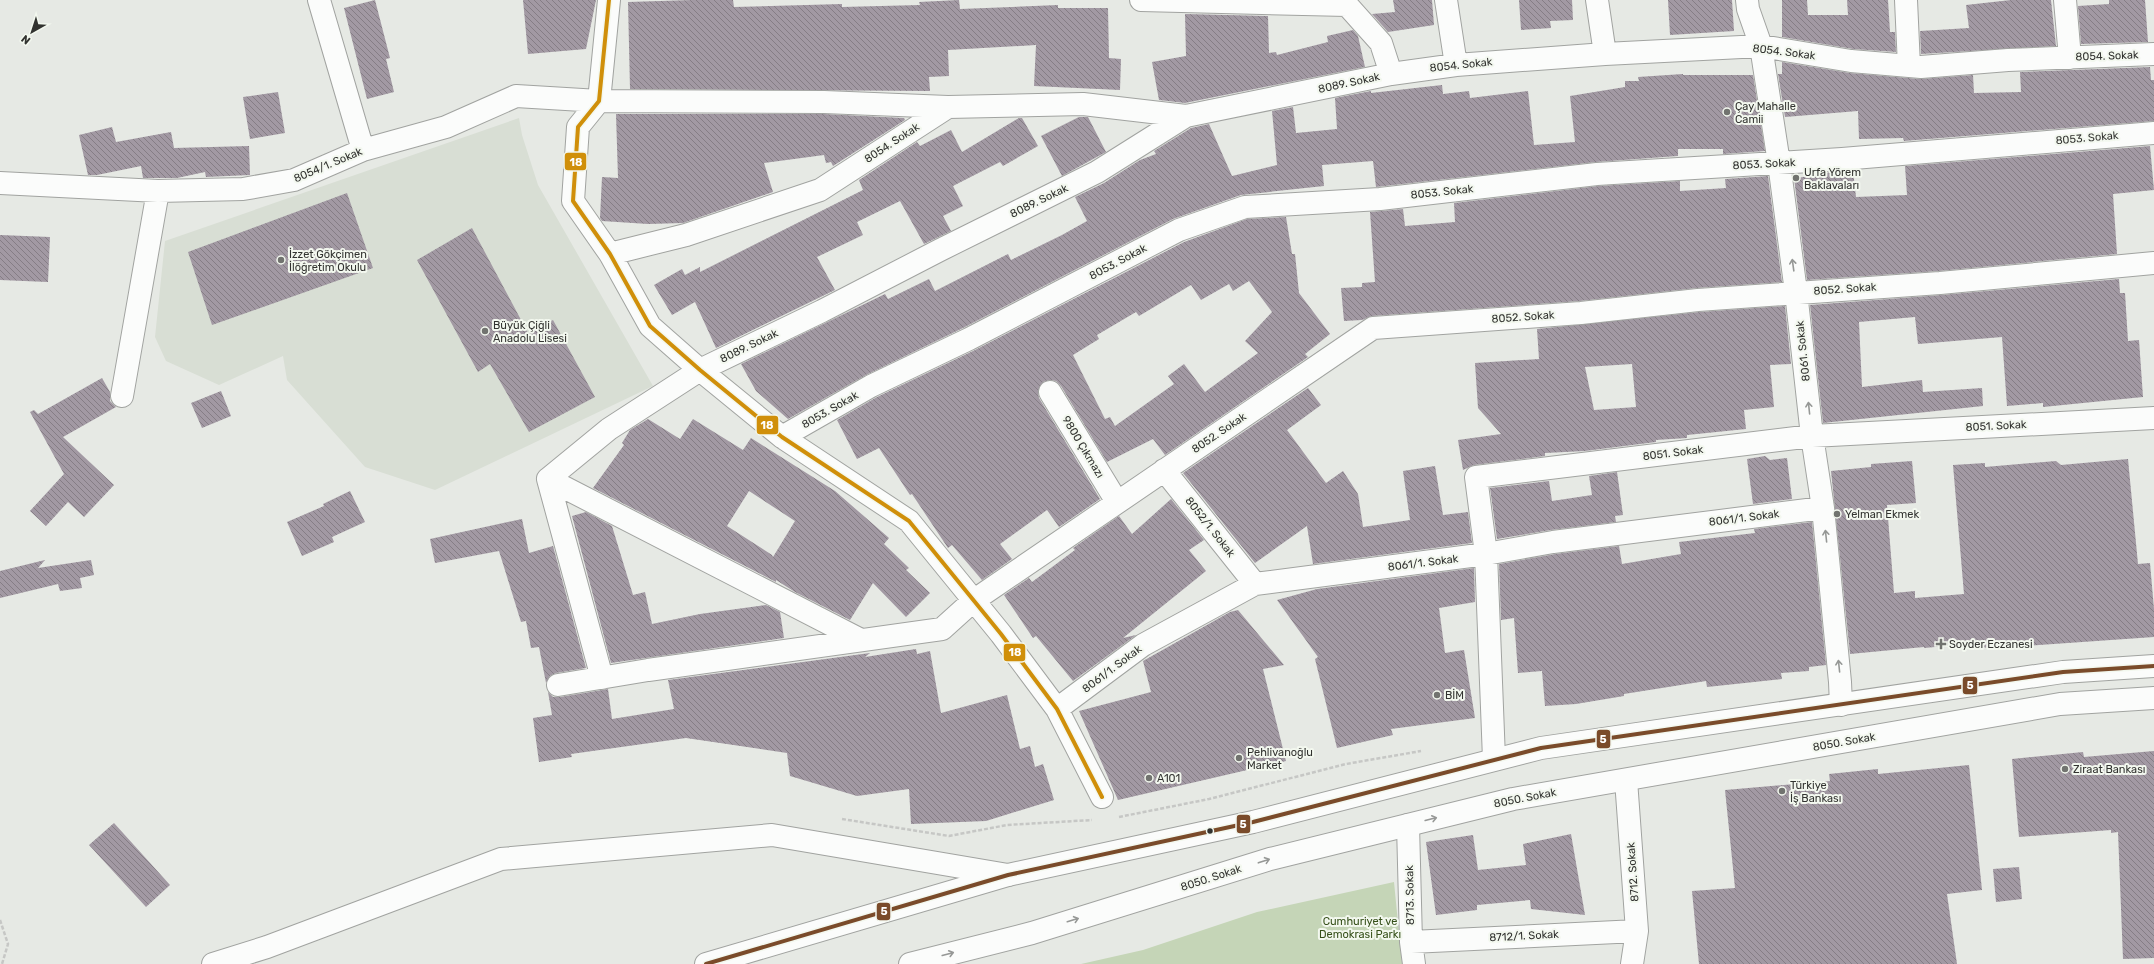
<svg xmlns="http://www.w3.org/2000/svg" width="2154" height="964" viewBox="0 0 2154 964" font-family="Rubik,sans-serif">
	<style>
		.built { fill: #d8ded4 }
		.green { fill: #c5d5b7 }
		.building { fill: url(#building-back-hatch); fill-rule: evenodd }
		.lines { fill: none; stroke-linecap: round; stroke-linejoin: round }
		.street-casing { stroke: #a1a3a0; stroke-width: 24 }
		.secondary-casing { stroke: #a1a3a0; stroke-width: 24 }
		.path { stroke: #c6c7c5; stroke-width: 2.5; stroke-dasharray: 4 2; stroke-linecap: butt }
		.street { stroke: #fbfcfb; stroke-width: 22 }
		.secondary { stroke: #fbfcfb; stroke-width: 22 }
		.bus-1-casing { stroke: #f3f8ef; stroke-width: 7 }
		.bus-2-casing { stroke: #f3f8ef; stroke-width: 7 }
		.bus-1 { stroke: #7a4b2a; stroke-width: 4 }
		.bus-2 { stroke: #d08f0a; stroke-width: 4 }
		.oneway { stroke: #969896 }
		.poi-dot { fill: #71736f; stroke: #f3f8ef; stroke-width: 1.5 }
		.bus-dot { fill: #323330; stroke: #f3f8ef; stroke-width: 1.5 }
		.labels { text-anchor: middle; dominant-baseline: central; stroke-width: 4; stroke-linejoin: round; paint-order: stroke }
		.street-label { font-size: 11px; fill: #323330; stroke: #f3f8ef }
		.poi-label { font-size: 11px; fill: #323330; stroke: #f3f8ef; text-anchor: start }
		.park-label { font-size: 11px; fill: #354f19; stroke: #f3f8ef }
		.line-badge { stroke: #f3f8ef; stroke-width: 1.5 }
		.badge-label { font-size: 11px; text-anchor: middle; font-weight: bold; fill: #fff }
	</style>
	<defs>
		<pattern id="building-back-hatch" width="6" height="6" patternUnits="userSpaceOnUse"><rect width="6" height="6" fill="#a299a3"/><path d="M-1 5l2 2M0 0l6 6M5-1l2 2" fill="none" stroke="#857d85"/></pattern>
	</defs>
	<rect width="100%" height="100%" fill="#e6e9e4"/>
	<path class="built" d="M519,118L522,135L538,185L653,386L435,490L365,467L287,380L283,356L219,385L166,361L155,337L165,241Z"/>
	<path class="green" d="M1394,882L1402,964H1081L1143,950L1257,912Z"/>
	<path class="building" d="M375,0L390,58L386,59L394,92L367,99L344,8Z
		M523,0H596L586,49L528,54Z
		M692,0H733L734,7L842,4V7L920,5L919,2L959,0L960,9L1058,5V8H1108L1109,58L1121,59L1120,90L1034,86L1036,45L948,50L949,76L929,77L930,91L630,89L628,2Z
		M1393,0H1432L1434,25L1388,32L1372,14L1395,12Z
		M1519,0H1572L1573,20L1550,21L1551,28L1521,30Z
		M1668,0H1732L1734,31L1670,35Z
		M1782,0H1807L1808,15H1848L1847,0H1888L1890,32H1895L1896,52L1853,49L1782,37Z
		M2011,0H2051L2056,46L1921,54L1920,31L1969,28L1966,5Z
		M2109,0H2145L2148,42L2081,44L2078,6L2109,4Z
		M1185,14L1268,16L1269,53L1276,52L1277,55L1328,42L1327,36L1353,30L1358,36L1365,67L1185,103L1159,100L1152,62L1186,56Z
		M1782,62L1850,73L1920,79L1973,75L1974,93L2021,92L2020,72L2150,67L2151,80H2154V121L1904,141L1903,138L1859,139L1858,111L1785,117L1778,74H1782Z
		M1683,74V75H1753L1765,151L1723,154V149H1678V156L1596,162L1376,187L1373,161L1322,165L1324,186L1241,195L1173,219L963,328L866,375L788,419L756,391L741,364L885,294L888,299L929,279L935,291L1008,254L1011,260L1062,235L1087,221L1075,197L1104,183L1140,160L1156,154L1154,151L1191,128L1209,124L1232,176L1277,165L1272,111L1293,107L1296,133L1337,129L1335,98L1371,91V93L1442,85L1443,94L1469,91L1470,98L1528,91L1534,145L1575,142L1570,96L1625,87V81H1639L1638,77Z
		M278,92L285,133L250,139L243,97Z
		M616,114H824L904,118L905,120L833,166L831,162L826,163L824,155L764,163L773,192L683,223L648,224L602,221L600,218L602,177L618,178Z
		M1079,117H1088L1106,152L1062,176L1041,136Z
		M1019,118H1022L1038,146L1003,166L1000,162L953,186L963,206L943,216L951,231L924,244L900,201L857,222L863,235L817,257L835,290L716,348L695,302L672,315L654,285L682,269L685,275L700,267V272L863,190L859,180L917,142L920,146L951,130L962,152Z
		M112,127L116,142L171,132L174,148L249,146L250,175L206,177L205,172L177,178H143L141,166L97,175H88L79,135Z
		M2150,146L2154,190L2113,194L2117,254L1939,271L1807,280L1794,178L1822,175L1821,173L1853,171L1856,197L1907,195L1905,166Z
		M1768,176L1782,282L1697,288L1580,301L1372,316L1362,320L1344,321L1341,288L1362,287V283L1375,282L1370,212L1403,209L1405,226L1455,222L1454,203L1598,186L1680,181V191L1726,188L1725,179Z
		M347,193L373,268L212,325L188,252Z
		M1286,217L1292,254H1295L1299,293L1330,334L1305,354L1308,357L1165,455L1153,439L1107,462L1061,386L1056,381L1050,380L1043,382L1038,392L1039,398L1100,499L1059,527L1047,510L1000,544L1012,559L982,580L952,545L948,548L912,494L910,495L879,448L857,459L837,420L877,397L975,350L1184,242L1247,219ZM1249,281L1272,312L1245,341L1258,353L1205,392L1184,364L1168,376L1174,384L1115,426L1110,417L1105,419L1073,355L1099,339L1097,335L1136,312L1139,316L1191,285L1201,300L1229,284L1233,291Z
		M472,228L528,333L553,320L595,397L529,432L490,364L478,372L417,260Z
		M0,235L50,237L48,282L0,280Z
		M2119,279L2120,293H2125L2128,341L2139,340L2143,397L2043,407V403L2007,406L2002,337L1918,344L1915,317L1859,322L1862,387L1922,380L1923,392L1982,388L1983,406L1823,423L1810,305L1941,295Z
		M1785,306L1791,364L1770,365L1774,407L1744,410L1746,429L1687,435V438L1656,440V442L1585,451L1545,453V456L1474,465L1463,470L1458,440L1501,434L1478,408L1475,363L1539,359L1537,329L1699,312ZM1632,364L1636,407L1594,410L1585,367Z
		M102,378L110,392V401L116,407L63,437L114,485L84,517L68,502L46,526L30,511L64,474L30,412L34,410L38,414Z
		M1308,388L1321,405L1287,430L1326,483L1343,471L1358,494L1363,527L1410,520L1403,471L1435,466L1443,515L1468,512L1472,543L1313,564L1307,526L1255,563L1183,473Z
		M221,391L231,416L202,428L191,403Z
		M648,419L680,439L693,419L743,450L751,438L835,491L889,538L884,544L909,568L906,570L930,593L906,617L873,583L850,620L795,592L776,580V582L593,488L624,445L622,443L630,430ZM749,491L795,521L773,557L772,555L727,526Z
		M1765,456L1770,460L1787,458L1792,499L1753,504L1747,459Z
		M2128,459L2138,564L2150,563L2154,609V637L2023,646V644L1969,649V644L1924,648V647L1850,654L1831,471L1871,467V464L1912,461L1916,503L1887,505L1894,593L1915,591V598L1964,594L1953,465L1985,463V467L2056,461L2061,465Z
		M1617,472L1623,515L1615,516L1616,522L1551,530L1497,539L1490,488L1549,481L1552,501L1592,495L1589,476Z
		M350,491L365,522L332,537L334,542L302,556L287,522L324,506L323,504Z
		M1171,499L1204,540L1189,550L1206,571L1123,638L1136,635L1073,681L1036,636L1033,638L1004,595L1029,578L1032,582L1075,550L1073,548L1119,516L1132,534Z
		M586,512L612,526L633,595L645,592L652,624L700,614L766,605L780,612L784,638L611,663L572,516Z
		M522,519L529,553L553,546L586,668L556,673L550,676L546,683L539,647L531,648L526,621L521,622L499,551L435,563L430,539Z
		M1812,522L1826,665L1809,667V671L1781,673L1782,679L1707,687L1706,681L1624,694V696L1576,704L1545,706L1542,671L1518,673L1514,618L1501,620L1499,564L1555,554L1619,546L1622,564L1681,554L1679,542L1755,533L1754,529Z
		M45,560L38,568L91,560L94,575L80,578L82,588L60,591L58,584L0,598V571Z
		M1474,568L1475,602L1439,608L1445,653L1464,650L1475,718L1391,729L1393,735L1337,748L1315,659L1318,657L1277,600L1317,589Z
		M1238,610L1284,665L1263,669L1286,761L1118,800L1079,711L1151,692L1143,661L1230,612Z
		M916,649L917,654L930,651L941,713L1007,695L1020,749L1030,746L1035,767L1043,764L1054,800L986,821L911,824L909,789L857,796L790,776L787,753L686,738L571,754L572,757L539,762L533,718L552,715L548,692L553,697H560L608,689L612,719L674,709L668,680L870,653L865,657Z
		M2154,751V958L2123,959L2118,832L2111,833V830L2019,837L2012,759L2083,752L2084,757Z
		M1969,765L1982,890L1947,894L1957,964H1699L1692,891L1735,888L1725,790L1830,781L1829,774L1878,769V774Z
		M114,823L170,885L146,907L89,845Z
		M1571,834L1585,915L1531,909L1530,900L1477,905V910L1436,915L1426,842L1473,835L1478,870L1526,865L1523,844Z
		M2019,867L2022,899L1996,902L1993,869Z"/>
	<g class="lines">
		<defs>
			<path id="street" d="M319,0L363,150
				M609,0L599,101L578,127L573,201L610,254L650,326L700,370L782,437L909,521L1001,634L1057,709L1102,797
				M1141,0L1347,5L1381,43L1391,74
				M1446,0L1456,65
				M1597,0L1605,54
				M1747,0L1748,9L1761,46L1779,163L1796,292L1812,436L1823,508L1840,682L1841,705
				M1906,0L1909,66
				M2065,0L2070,58
				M0,183L158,191L243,189L294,180L363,150L446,127L516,96L599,101L824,102L948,107
				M610,254L686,235L820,190L948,107L1083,104L1186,116
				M1050,392L1117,502
				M122,396L158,191
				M782,437L871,386L969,339L1179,230L1245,207L1380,199L1597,174L1842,159L2154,133
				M1164,470L1255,584
				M548,479L859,639
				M602,678L548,479L609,429L700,370L822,311L940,250L1097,172L1186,116L1391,74L1456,65L1605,54L1761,46L1851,61L1921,67L2008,60L2154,54
				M558,685L648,670L942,629L973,601L1373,328L1581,313L1698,300L1940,283L2154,263
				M1057,709L1143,645L1255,584L1486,554L1553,542L1823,508
				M1494,759L1486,554L1476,477L1812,436L2154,418
				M1626,780L1637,931L1632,964
				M1408,825L1411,942L1414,964
				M1411,942L1637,931
				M213,964L267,947L501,859L772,835L1008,875"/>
			<path id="secondary" d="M706,964L1008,875L1253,822L1541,748L2063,672L2154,666
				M910,964L1032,933L1270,859L1513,799L2060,704L2154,698"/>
		</defs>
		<use href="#street" class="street-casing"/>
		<use href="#secondary" class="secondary-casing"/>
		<path class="path" d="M1119,817L1209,799L1346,764L1421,751
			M842,819L949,836L1007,825L1092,820
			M0,920L8,944L2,964"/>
		<use href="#street" class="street"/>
		<use href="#secondary" class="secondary"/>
		<defs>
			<path id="bus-1" d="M706,964L1008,875L1253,822L1541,748L2063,672L2154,666"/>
			<path id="bus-2" d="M609,0L599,101L578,127L573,201L610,254L650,326L700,370L782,437L909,521L1001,634L1057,709L1102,797"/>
		</defs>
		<use href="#bus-1" class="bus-1-casing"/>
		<use href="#bus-2" class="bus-2-casing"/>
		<use href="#bus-1" class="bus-1"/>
		<use href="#bus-2" class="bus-2"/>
	</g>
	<defs><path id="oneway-shaft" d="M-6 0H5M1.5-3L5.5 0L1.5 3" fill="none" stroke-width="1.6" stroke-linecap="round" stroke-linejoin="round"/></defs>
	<g class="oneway">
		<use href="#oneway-shaft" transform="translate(1793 265) rotate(-98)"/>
		<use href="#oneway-shaft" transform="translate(1809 408) rotate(-96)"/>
		<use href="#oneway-shaft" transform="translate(1826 536) rotate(-96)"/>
		<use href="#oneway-shaft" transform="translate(1839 666) rotate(-96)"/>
		<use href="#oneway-shaft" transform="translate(1431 819) rotate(-14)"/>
		<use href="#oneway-shaft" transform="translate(1264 861) rotate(-18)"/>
		<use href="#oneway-shaft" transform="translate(1073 920) rotate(-17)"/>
		<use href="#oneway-shaft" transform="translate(948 954) rotate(-15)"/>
	</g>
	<g class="poi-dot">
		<circle cx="1727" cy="112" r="4"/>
		<circle cx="1796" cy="178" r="4"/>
		<circle cx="281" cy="260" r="4"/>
		<circle cx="485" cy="331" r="4"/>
		<circle cx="1837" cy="514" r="4"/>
		<path d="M1939 638h4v4h4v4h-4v4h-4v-4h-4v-4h4z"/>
		<circle cx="1437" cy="695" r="4"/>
		<circle cx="1239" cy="758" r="4"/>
		<circle cx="2065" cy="769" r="4"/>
		<circle cx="1149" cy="778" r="4"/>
		<circle cx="1782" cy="791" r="4"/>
	</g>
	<circle class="bus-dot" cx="1210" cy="831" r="3.5"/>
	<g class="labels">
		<g class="street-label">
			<text transform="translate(1784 52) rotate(7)">8054. Sokak</text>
			<text transform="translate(2107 56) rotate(-2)">8054. Sokak</text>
			<text transform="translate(1461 65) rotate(-6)">8054. Sokak</text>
			<text transform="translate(1349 83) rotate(-12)">8089. Sokak</text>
			<text transform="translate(2087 138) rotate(-5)">8053. Sokak</text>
			<text transform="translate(892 143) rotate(-33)">8054. Sokak</text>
			<text transform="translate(1764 164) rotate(-3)">8053. Sokak</text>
			<text transform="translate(328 165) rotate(-23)">8054/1. Sokak</text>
			<text transform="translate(1442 192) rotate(-6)">8053. Sokak</text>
			<text transform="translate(1039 201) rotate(-26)">8089. Sokak</text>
			<text transform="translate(1118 262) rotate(-28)">8053. Sokak</text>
			<text transform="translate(1845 289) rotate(-4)">8052. Sokak</text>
			<text transform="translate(1523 317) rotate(-4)">8052. Sokak</text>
			<text transform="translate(749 346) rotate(-26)">8089. Sokak</text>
			<text transform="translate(1803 351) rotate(-96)">8061. Sokak</text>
			<text transform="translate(830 410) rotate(-30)">8053. Sokak</text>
			<text transform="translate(1996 426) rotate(-3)">8051. Sokak</text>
			<text transform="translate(1219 433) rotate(-34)">8052. Sokak</text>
			<text transform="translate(1083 447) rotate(59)">9800 Çıkmazı</text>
			<text transform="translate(1673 453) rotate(-7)">8051. Sokak</text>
			<text transform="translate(1744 518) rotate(-7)">8061/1. Sokak</text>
			<text transform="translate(1210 527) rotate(52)">8052/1. Sokak</text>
			<text transform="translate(1423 563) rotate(-7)">8061/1. Sokak</text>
			<text transform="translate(1112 669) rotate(-37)">8061/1. Sokak</text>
			<text transform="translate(1844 742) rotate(-10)">8050. Sokak</text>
			<text transform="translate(1525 798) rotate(-11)">8050. Sokak</text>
			<text transform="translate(1633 872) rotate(-94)">8712. Sokak</text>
			<text transform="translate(1211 878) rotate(-18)">8050. Sokak</text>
			<text transform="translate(1410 895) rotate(-91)">8713. Sokak</text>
			<text transform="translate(1524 936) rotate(-3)">8712/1. Sokak</text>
		</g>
		<g class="poi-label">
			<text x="1735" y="106">Çay Mahalle<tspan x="1735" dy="13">Camii</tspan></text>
			<text x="1804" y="172">Urfa Yörem<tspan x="1804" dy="13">Baklavaları</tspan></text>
			<text x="289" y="254">İzzet Gökçimen<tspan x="289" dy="13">İlöğretim Okulu</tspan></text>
			<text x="493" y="325">Büyük Çiğli<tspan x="493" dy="13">Anadolu Lisesi</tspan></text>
			<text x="1845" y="514">Yelman Ekmek</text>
			<text x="1949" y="644">Soyder Eczanesi</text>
			<text x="1445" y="695">BİM</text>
			<text x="1247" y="752">Pehlivanoğlu<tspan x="1247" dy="13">Market</tspan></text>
			<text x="2073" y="769">Ziraat Bankası</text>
			<text x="1157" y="778">A101</text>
			<text x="1790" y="785">Türkiye<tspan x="1790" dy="13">İş Bankası</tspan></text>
		</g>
		<g class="park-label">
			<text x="1360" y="921">Cumhuriyet ve<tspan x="1360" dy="13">Demokrasi Parkı</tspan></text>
		</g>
	</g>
	<g class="line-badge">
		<rect x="564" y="152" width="23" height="19" rx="4" fill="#d08f0a"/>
		<rect x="756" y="415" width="23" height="20" rx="4" fill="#d08f0a"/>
		<rect x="1003" y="643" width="23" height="19" rx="4" fill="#d08f0a"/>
		<rect x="1962" y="676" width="16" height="19" rx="4" fill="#7a4b2a"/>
		<rect x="1596" y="729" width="15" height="20" rx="4" fill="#7a4b2a"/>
		<rect x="1236" y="814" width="15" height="20" rx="4" fill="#7a4b2a"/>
		<rect x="876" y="902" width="15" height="19" rx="4" fill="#7a4b2a"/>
	</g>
	<g class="badge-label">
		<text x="576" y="166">18</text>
		<text x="767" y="429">18</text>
		<text x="1015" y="656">18</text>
		<text x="1970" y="689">5</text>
		<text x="1603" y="743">5</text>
		<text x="1243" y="828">5</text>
		<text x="884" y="915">5</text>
	</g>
	<g transform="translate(32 32) rotate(219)" stroke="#f3f8ef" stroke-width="3" paint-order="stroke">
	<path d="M0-3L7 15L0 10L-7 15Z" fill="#323330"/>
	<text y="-6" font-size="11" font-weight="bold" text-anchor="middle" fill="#323330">N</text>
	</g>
</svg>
